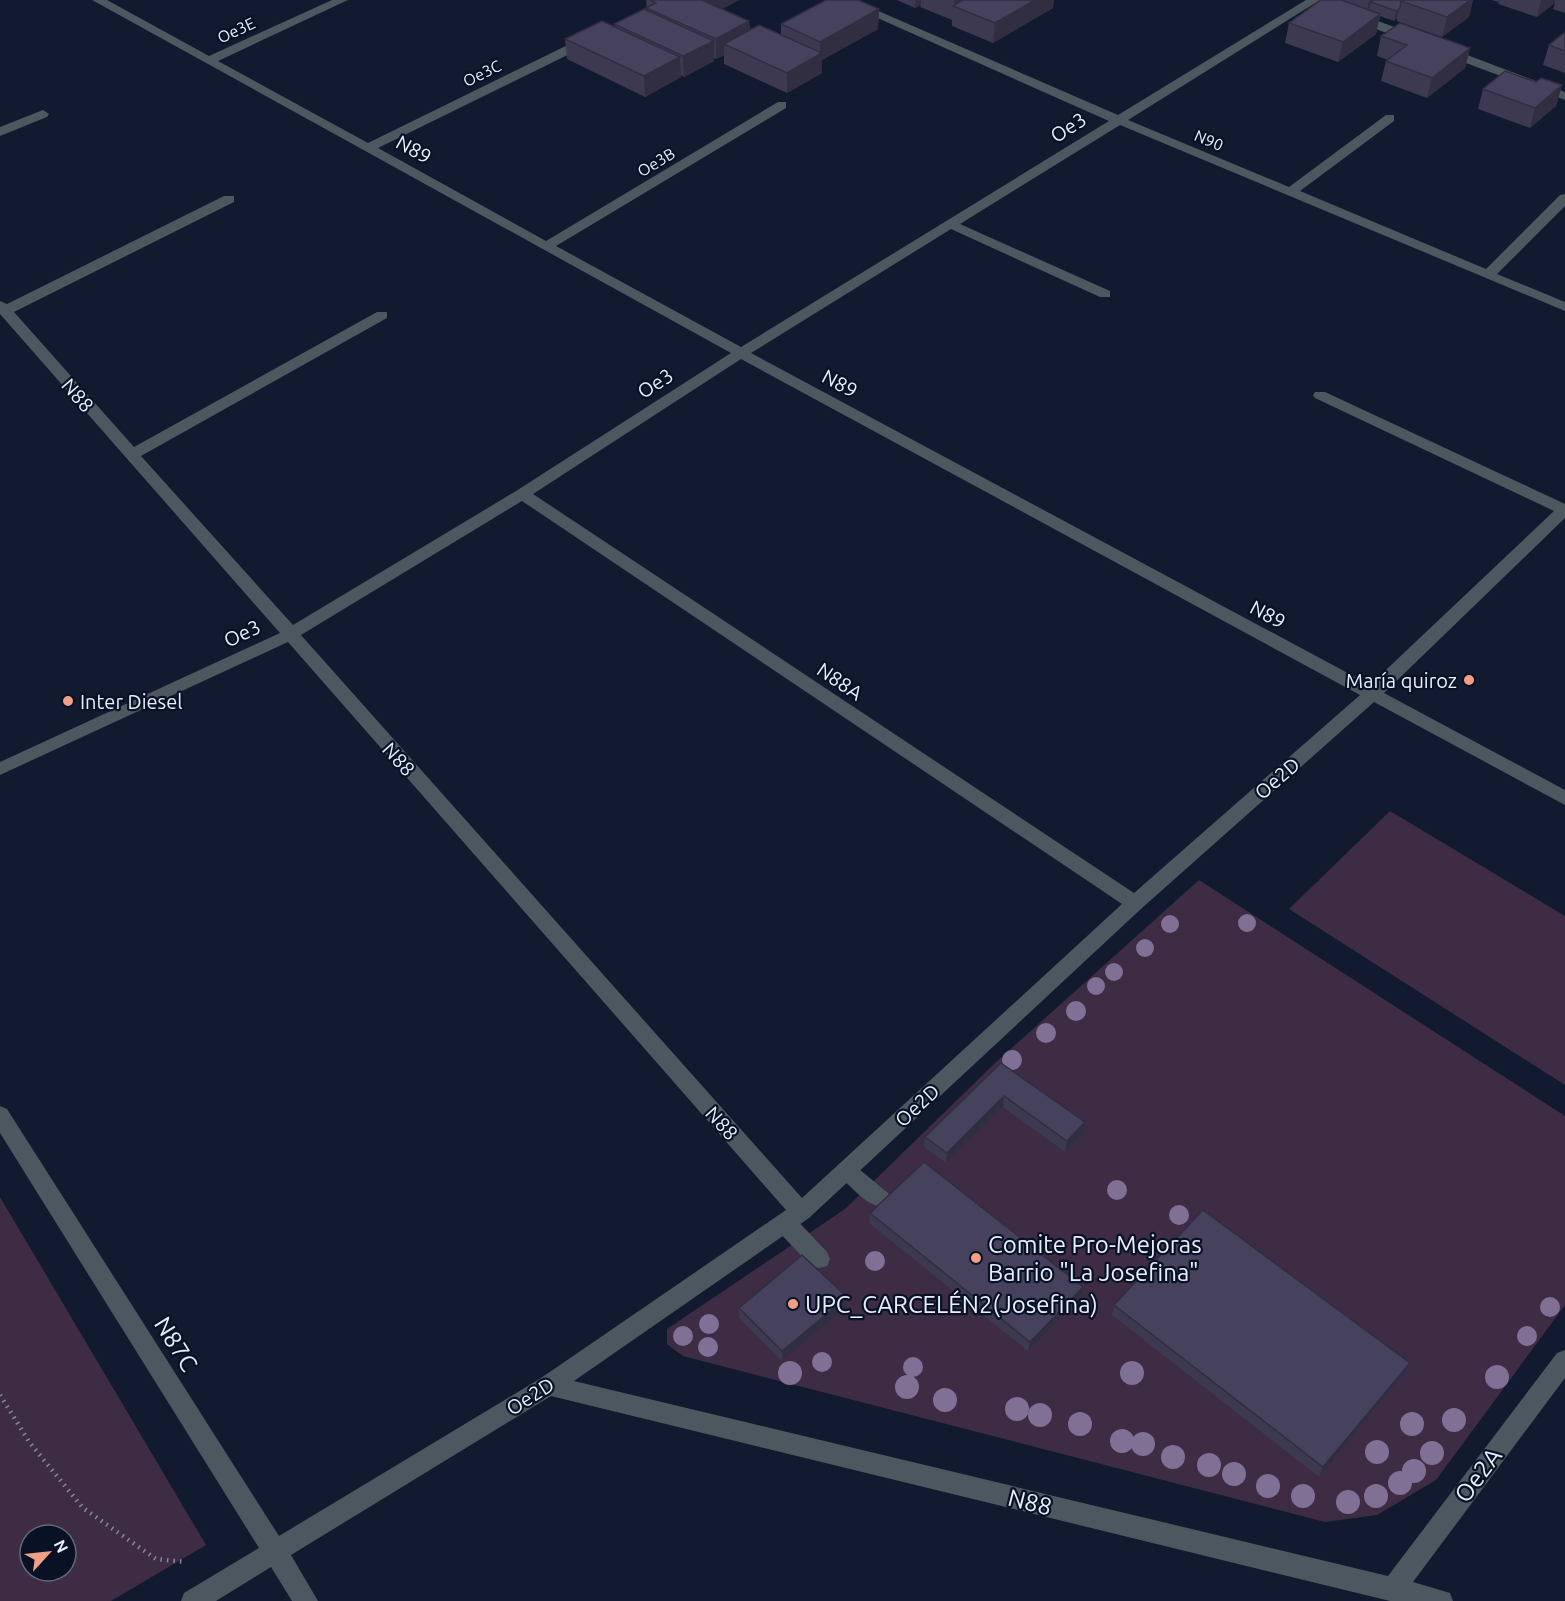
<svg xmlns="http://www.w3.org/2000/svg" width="1565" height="1601" viewBox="0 0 1565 1601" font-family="Ubuntu,sans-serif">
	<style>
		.green { fill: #3e2c44; fill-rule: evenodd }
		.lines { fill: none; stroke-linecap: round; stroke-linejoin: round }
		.path { stroke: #81899b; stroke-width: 4.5; stroke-dasharray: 1.5 5; stroke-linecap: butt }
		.lane { fill: #4c575f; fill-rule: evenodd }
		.street { fill: #4c575f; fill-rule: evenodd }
		.tree { fill: #817095 }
		.wall { fill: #3c3951 }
		.shaded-wall { fill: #312e42 }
		.building { fill: #46425e; stroke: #312e42; stroke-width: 1.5 }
		.poi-dot { fill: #f39f85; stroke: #091125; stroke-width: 2 }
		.labels { text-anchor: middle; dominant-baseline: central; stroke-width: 4.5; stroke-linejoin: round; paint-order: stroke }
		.far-street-label { font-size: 16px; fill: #e6edfc; stroke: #091125 }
		.street-label { font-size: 20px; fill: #e6edfc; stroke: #091125 }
		.poi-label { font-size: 20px; fill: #e6edfc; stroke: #091125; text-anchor: end }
		.near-poi-label { font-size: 24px; fill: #e6edfc; stroke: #091125; text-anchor: start }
		.near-street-label { font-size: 24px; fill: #e6edfc; stroke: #091125 }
	</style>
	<rect width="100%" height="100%" fill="#111a2f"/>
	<path class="green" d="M1390,811L1565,916V1085L1289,909Z
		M1199,880L1565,1116V1305L1436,1480L1377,1515L1325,1522L683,1356L667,1344V1329L845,1209L994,1064Z
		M0,1197L206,1545L111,1601H0ZM30,1535H66V1571H30Z"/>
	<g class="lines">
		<path class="path" d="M0,1395L30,1443L83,1508L156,1559L186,1562"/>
		<path class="lane" d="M43,110L49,114L47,117L0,136V127Z
			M846,1161L853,1164L888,1193L892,1199L888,1205C871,1212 852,1187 839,1176L836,1170L839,1164Z
			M785,1214L793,1216L827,1252L830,1259L827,1266L819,1268L811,1266L777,1230L774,1223L777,1216Z"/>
		<path class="street" d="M92,0H107L209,56L332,0H348L218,61L368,143L584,37H592V43L378,148L546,241L778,102H786V108L556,246L741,347L1109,121L837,0H853L1118,115L1306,0H1320L1128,120L1289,187L1386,115H1394V121L1300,191L1486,269L1560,195L1565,194V206L1497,274L1565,302V311L1120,125L960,224L1110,291V297H1100L951,229L751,353L1370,685L1554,511L1315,398L1313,395L1315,392H1325L1565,504V518L1384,693L1565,790V805L1374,702L1142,908L809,1218L574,1381L1388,1576L1557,1353L1565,1350V1378L1413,1582L1450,1593L1453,1601H1390L551,1396L291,1555L318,1601H292L271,1567L216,1601H181L184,1593L259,1548L0,1133V1106L7,1109L279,1536L541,1378L786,1210L288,642L0,775V762L280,633L0,314V301L7,304L224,196H234V202L14,312L134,447L377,312H387V318L141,456L293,625L516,491L731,353ZM741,359L1360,695L1134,893L533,494ZM522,501L1122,904L802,1198L301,635Z
			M1356,13L1416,35L1418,38L1408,41L1352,20L1350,17Z
			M1446,47L1565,92V100L1442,54V48Z"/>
	</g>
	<g class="tree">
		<circle cx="1247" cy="923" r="9"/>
		<circle cx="1170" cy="924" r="9"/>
		<circle cx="1145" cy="948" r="9"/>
		<circle cx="1114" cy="972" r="9"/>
		<circle cx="1096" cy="986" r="9"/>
		<circle cx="1076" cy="1011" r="10"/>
		<circle cx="1046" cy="1033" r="10"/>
		<circle cx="1012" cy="1060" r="10"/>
		<circle cx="1117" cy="1190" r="10"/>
		<circle cx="1179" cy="1215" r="10"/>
		<circle cx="875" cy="1261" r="10"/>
		<circle cx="1550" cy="1307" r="10"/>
		<circle cx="709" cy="1324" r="10"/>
		<circle cx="683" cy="1336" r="10"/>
		<circle cx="1527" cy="1336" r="10"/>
		<circle cx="708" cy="1347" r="10"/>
		<circle cx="822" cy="1362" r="10"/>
		<circle cx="913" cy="1367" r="10"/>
		<circle cx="790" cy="1373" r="12"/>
		<circle cx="1132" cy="1373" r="12"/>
		<circle cx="1497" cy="1377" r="12"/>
		<circle cx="907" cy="1387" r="12"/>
		<circle cx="945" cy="1400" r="12"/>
		<circle cx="1017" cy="1409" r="12"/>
		<circle cx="1040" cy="1415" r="12"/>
		<circle cx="1454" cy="1420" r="12"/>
		<circle cx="1080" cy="1424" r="12"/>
		<circle cx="1412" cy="1424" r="12"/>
		<circle cx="1122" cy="1441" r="12"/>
		<circle cx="1143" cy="1444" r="12"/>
		<circle cx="1377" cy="1452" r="12"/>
		<circle cx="1432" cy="1453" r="12"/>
		<circle cx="1173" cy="1457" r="12"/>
		<circle cx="1209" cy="1465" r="12"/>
		<circle cx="1414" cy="1471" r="12"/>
		<circle cx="1234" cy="1474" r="12"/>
		<circle cx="1400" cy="1483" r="12"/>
		<circle cx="1268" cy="1486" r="12"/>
		<circle cx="1303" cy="1496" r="12"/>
		<circle cx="1376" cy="1496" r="12"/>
		<circle cx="1348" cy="1502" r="12"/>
	</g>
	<path class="wall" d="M646,0H739L722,9L749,21L750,31L781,35V24L879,9L878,29L822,60V73L787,93L724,64V55L716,59L714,58V61L684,77L681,75V77L645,97L567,59L565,39L614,26V24L647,10Z
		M897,0H1054L1053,8L993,43L952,26V20L920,7L921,5L915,8Z
		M1343,0H1473L1469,17L1442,37L1397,21V18L1394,21L1380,16L1376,34L1338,62L1285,43L1289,23L1359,6Z
		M1492,0H1565V13L1553,9L1555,3L1537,17L1498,4L1499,1L1498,2Z
		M1565,32V73L1543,65L1549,45Z
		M1381,36L1470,48L1465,68L1427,98L1381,81L1386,61L1388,60L1377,56Z
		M1536,82L1562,85L1556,106L1530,128L1478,109L1483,89Z
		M1001,1063L1085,1122L1084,1133L1065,1152L1003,1107L946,1163L924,1147L925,1137Z
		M870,1213L1083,1287L1081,1297L1028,1351L869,1223Z
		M1114,1305L1405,1372L1319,1477L1112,1315Z
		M846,1307L782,1361L739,1318V1308Z"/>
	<path class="shaded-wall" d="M703,0H739L704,18Z
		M916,0H921V5L915,8Z
		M956,0H990L954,6V1Z
		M1035,0H1054L1053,8L993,43L995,23Z
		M1371,0H1383L1371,2L1369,10L1367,11L1369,1Z
		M1470,0H1473L1469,17L1442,37L1447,17Z
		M1541,0H1555V3L1537,17Z
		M1400,8L1397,18L1394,21L1396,11Z
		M879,9L878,29L822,60V73L787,93V73L820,55V42Z
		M1380,14L1376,34L1338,62L1343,42Z
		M749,21L750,41L724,44V55L716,59V39Z
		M714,41V61L684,77L683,56Z
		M1470,48L1465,68L1427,98L1432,78Z
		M680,57L681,77L645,97L644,76Z
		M1562,85L1556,106L1530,128L1535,108Z
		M1004,1096L1003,1107L946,1163L947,1153Z
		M1085,1122L1084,1133L1065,1152L1067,1141Z
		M1083,1287L1081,1297L1028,1351L1030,1342Z
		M847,1297L846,1307L782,1361V1351Z
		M1410,1363L1405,1372L1319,1477L1323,1467Z"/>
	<path class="building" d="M650,0H702L749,21L716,39L646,8L656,3Z
		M826,0H858L879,9L820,42L781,24Z
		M963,0H1035L995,23L953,6Z
		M1321,0H1341L1380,14L1343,42L1289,23Z
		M1374,0H1403L1401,1L1400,8L1396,11L1371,2Z
		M1403,0H1470L1447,17L1401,1Z
		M644,9L714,41L683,56L614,24Z
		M602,21L680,57L644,76L565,39Z
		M1400,23L1470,48L1432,78L1386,61L1407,45L1381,36Z
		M759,25L822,53L787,73L724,44Z
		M1565,32V51L1549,45Z
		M1505,71L1536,82L1541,78L1562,85L1535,108L1483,89Z
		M1001,1063L1085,1122L1067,1141L1004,1096L947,1153L925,1137Z
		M924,1162L1083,1287L1030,1342L870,1213Z
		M1203,1210L1410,1363L1323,1467L1114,1305Z
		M802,1255L847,1297L782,1351L739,1308Z"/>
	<g class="poi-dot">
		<circle cx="1469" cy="680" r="6"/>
		<circle cx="68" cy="701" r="6"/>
		<circle cx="976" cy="1258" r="6"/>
		<circle cx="793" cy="1304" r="6"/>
	</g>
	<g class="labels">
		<g class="far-street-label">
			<text transform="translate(236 30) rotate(-25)">Oe3E</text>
			<text transform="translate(482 73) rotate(-26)">Oe3C</text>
			<text transform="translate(1209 140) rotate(23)">N90</text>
			<text transform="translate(656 162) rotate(-31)">Oe3B</text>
		</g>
		<g class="street-label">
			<text transform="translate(1068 127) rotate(-32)">Oe3</text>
			<text transform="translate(414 149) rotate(29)">N89</text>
			<text transform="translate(655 383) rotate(-33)">Oe3</text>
			<text transform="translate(840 383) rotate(28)">N89</text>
			<text transform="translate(78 395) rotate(49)">N88</text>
			<text transform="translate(1268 614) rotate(28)">N89</text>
			<text transform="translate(242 633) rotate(-25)">Oe3</text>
			<text transform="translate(840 681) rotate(34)">N88A</text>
			<text transform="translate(399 759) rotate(48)">N88</text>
			<text transform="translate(1277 778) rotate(-41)">Oe2D</text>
			<text transform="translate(917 1105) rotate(-43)">Oe2D</text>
			<text transform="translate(722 1123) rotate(48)">N88</text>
			<text transform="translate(530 1396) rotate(-32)">Oe2D</text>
		</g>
		<g class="poi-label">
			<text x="1457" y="680">María quiroz</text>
			<text x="80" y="701" text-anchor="start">Inter Diesel</text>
		</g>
		<g class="near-poi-label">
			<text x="988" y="1244">Comite Pro-Mejoras<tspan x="988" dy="28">Barrio "La Josefina"</tspan></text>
			<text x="805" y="1304">UPC_CARCELÉN2(Josefina)</text>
		</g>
		<g class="near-street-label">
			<text transform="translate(176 1344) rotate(58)">N87C</text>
			<text transform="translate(1478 1475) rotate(-53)">Oe2A</text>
			<text transform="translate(1030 1502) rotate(14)">N88</text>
		</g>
	</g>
	<g transform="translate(48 1553) rotate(63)"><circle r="28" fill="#091125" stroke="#61697b" stroke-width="1.5"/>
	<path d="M0-4.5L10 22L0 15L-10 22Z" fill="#f39f85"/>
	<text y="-9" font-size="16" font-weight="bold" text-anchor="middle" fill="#e6edfc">N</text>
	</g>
</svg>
